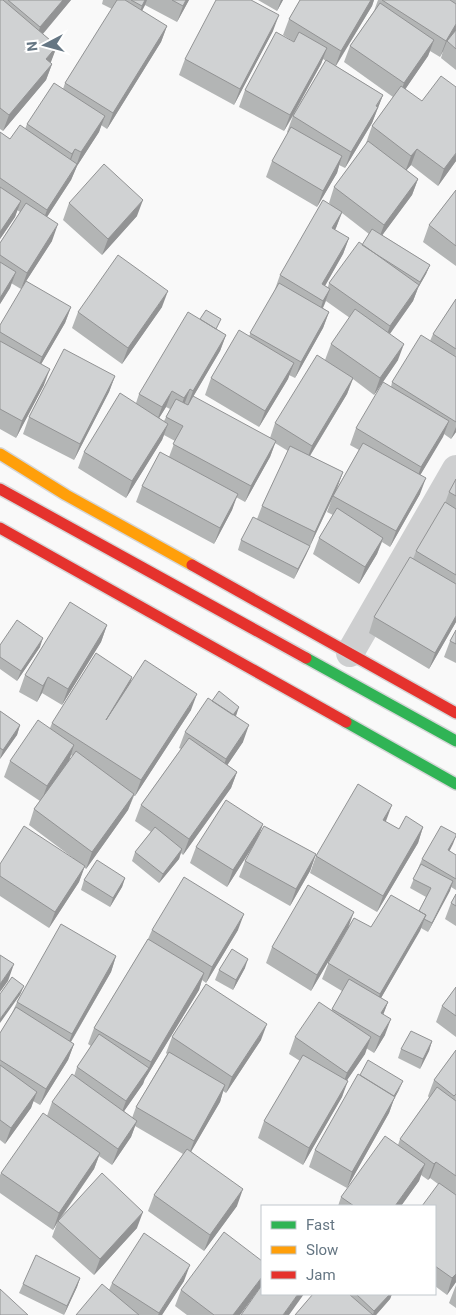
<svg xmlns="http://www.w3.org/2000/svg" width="456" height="1315" viewBox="0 0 456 1315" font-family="Roboto,sans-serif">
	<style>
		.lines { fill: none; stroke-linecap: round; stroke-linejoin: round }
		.fast-casing { stroke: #d5d6d7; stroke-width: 14 }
		.slow-casing { stroke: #d5d6d7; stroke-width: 14 }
		.jam-casing { stroke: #d5d6d7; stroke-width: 14 }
		.street { stroke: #cecfd0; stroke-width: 28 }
		.fast { stroke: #30b455; stroke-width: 11 }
		.slow { stroke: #ff9f0a; stroke-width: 11 }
		.jam { stroke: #e5322d; stroke-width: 11 }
		.wall { fill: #b3b5b5; fill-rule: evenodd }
		.shaded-wall { fill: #929394 }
		.building { fill: #d0d2d3; stroke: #929394 }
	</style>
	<rect width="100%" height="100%" fill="#f9f9f9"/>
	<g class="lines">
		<defs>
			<path id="fast" d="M306,658L456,741
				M346,722L456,784"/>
			<path id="slow" d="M0,454L66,495L192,565"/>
			<path id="jam" d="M0,489L306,658
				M0,528L346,722
				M192,565L456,713"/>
		</defs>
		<use href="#fast" class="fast-casing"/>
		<use href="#slow" class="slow-casing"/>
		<use href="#jam" class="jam-casing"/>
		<path class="street" d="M350,653L456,469"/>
		<use href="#fast" class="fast"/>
		<use href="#slow" class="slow"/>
		<use href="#jam" class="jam"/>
	</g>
	<path class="wall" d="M0,0H71L43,34L57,46L50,63L52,64L46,80L3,131L0,129Z
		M103,0H189L177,22L145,5L142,11L167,26L161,42L107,129L101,125L99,132L77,166L71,180L47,217L52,241L21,289L11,283L10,288L0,304V243L20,212L17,210L15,217L0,239V132L10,139L25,129L27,124L63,89L65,83L112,9L102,4Z
		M258,0H283L277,11Z
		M300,0H374L372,6L336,66L383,95L372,123L345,168L339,165L337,173L317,207L266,177L272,161L288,133L287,132L293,116L284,131L239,107L245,90L294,42L283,35L289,19ZM323,59L326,61L294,114L321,64Z
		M378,0H456V70L441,58L443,51L440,57L430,51L428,56L405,89L456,161L438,186L411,165L406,170L418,179L412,195L382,235L430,265L426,274L418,288L413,301L390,334L398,360L374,395L353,379L347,394L310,456L343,472L337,488L306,555L294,579L238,550L241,540L257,519L262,506L288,451L275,443L270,457L245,502L236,497L232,510L214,544L136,502L142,486L169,457L175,441L164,435L162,440L126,498L78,468L84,452L136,403L139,394L217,329L226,335L220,351L193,397L270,438L275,423L325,360L331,344L350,318L326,301L323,308L329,312L323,328L295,378L289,375L288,379L259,427L205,395L211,378L249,336L274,292L280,275L331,205L329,203L334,187L367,143H366L372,126L393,97L344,62L350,46L374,11ZM342,213L369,234L362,245L329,283L328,287L325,286L343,254L349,238L335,230ZM166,407L170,409L164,421L159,418Z
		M273,31L234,105L179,75L185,59Z
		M456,190V266L423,242L429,225Z
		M69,203L137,216L102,255L63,220Z
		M456,299V432L451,439L444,434L420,475V494L390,547L382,542L377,554L359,584L313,554L319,538L333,515L327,512L333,496L359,450L350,445L356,428L391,387L392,382L430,341L433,334Z
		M71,307L65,323L41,364L44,385L16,438L0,429V325Z
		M162,307L122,364L72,328L78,312Z
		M115,376L109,392L74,460L23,434L29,417Z
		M456,479V622L429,669L369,633L374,617L413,559L416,551L445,503L449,492Z
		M107,625L101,642L62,705L42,693L37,702L19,692L25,675Z
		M456,630V663L444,657L450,641Z
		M0,645L40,647L17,681L0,669Z
		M132,677L130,684L191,710L135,796H134L128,810L86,869L84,867L79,882L49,928L0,896V864L73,858L29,825L34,809L40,801L4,777L10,761L50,728L52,723ZM71,755L73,757L61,773L69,761Z
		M0,711L20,725L17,735L0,759Z
		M235,716L243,742L227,765L237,772L231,788L183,855L181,853L179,859L159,883L132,861L135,852L151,832L135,821L141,805L181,749L179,748L185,732Z
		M386,822L399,829L423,827L418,843L377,912L310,873L316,856Z
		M263,824L257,840L316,854L310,871L290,906L239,877L245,861L256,841L227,887L190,863L196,847Z
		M456,836L449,851L456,855V890L451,887L428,932L421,928L381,998L388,1002L383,1014L385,1035L374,1053L366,1048L365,1054L347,1080L342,1097L303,1165L258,1138L264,1121L300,1061L289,1054L295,1037L331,1011L342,991L322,979L330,959L311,991L266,963L272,947L349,926L371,927L419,911L426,897L410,888L422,859Z
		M125,878L122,887L110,907L81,890L84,880Z
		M456,894V926L445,919L451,903Z
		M152,930H238L206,983L202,980L199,990L145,1079V1078L143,1084L124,1111L132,1118L136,1107L167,1054L166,1053L172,1037L261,1040L226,1093L223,1091L220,1102L191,1151L237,1206L204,1251L148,1211L154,1195L183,1154L135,1126L131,1137L112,1165L99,1156L94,1169L61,1218L137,1228L94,1275L52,1237L57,1223L53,1230L0,1193V1175L1,1173L47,1116L52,1102L74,1076L77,1067L91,1046L88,1044L94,1028L148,939Z
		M116,956L111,972L71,1042L74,1044L68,1060L40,1105L33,1101L31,1108L5,1144L0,1140V1033L12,1013L17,1002Z
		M245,968L233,990L215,980L219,970Z
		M456,987V1037L436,1022L442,1006Z
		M432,1041L429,1051L420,1069L398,1058L401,1049Z
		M456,1050V1282L447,1295L435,1286V1206L438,1184L430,1178L428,1180L421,1175L419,1181L401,1206H338L341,1197L398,1145L400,1139L429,1098L428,1096L434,1080Z
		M399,1090L394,1099L389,1113L347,1188L309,1167L315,1150Z
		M80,1278L77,1287L64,1315L19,1293L23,1284Z
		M184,1281L162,1315H76L109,1290L112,1283Z
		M262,1285L240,1315H187L175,1306L181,1290Z
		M456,1285V1308L449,1303Z
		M313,1294H392L390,1299L376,1315H295Z"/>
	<path class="shaded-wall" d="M63,0H71L35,43L40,27Z
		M145,0H147L145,5L136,22L142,6Z
		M186,0H189L177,22L183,6Z
		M281,0H283L277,11Z
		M371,0H374L372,6L335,67L341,51Z
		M279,15L273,31L234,105L240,89Z
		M456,24V31L447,41L443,51L440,57L446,41Z
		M167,26L161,42L107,129L113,113Z
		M434,40L428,56L398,100L404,83Z
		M57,46L51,62L40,75L46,59Z
		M327,48L321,64L284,131L290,115Z
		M52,64L46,80L3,131L9,115Z
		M383,95L372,123L345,168L351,152Z
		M105,116L99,132L77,166L71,180L41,226L47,210L76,166L81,152Z
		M75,149L69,165L66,170L72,154Z
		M417,149L411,165L405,172L411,156Z
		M456,153V161L438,186L444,169Z
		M342,156L337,173L317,207L323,191Z
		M418,179L412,195L378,241L384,225Z
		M143,200L137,216L102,255L108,239Z
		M21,201L15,217L0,239V232Z
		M342,212L336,228L326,245L332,228Z
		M58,224L52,241L21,289L27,273Z
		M349,238L343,254L318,298L322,284Z
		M430,265L426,274L418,288L413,301L384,342L390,326L418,287L420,282Z
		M16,272L10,288L0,304V298Z
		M330,289L324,305L318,317L323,301Z
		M168,291L162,307L122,364L128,348Z
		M71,307L65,323L36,373L42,357Z
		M329,312L323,328L295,378L301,362Z
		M226,335L220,351L187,407L193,391Z
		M404,344L398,360L374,395L380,378Z
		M294,363L288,379L259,427L265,411Z
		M50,369L44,385L16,438L22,421Z
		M115,376L109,392L74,460L80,444Z
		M353,378L347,394L306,462L312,446Z
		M190,389L184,405L178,415L184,398Z
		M172,391L166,407L156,423L162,407Z
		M449,421L443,437L415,484L421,467Z
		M168,424L162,440L126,498L132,481Z
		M456,427V432L451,439Z
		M276,441L270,457L245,502L251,486Z
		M343,472L337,488L309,548L315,532Z
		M426,478L420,494L390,547L396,531Z
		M238,494L232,510L214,544L220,528Z
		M383,538L377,554L359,584L365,567Z
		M310,546L306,555L294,579L298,569Z
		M456,616V622L429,669L435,653Z
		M107,625L101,642L62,705L68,689Z
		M43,638L40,647L17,681L21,671Z
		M48,677L42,693L37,702L43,686Z
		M132,677L127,693L106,720Z
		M197,694L191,710L135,796L141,780Z
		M239,707L236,716L227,727L230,718Z
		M20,725L17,735L0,759L3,750Z
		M249,725L243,742L220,776L226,759Z
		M74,745L69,761L41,802L47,786Z
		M237,772L231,788L183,855L189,839Z
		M134,794L128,810L86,869L92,852Z
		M392,805L386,821L377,837L383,820Z
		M263,824L257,840L227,887L233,870Z
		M423,827L418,843L377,912L383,896Z
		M456,836L453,844L445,860L448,850Z
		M182,849L179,859L159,883L163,874Z
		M316,854L310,871L290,906L296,889Z
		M85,866L79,882L49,928L55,912Z
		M125,878L122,887L110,907L113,898Z
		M453,881L450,891L428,932L432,923Z
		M354,912L348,928L311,991L317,975Z
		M244,914L238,930L206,983L212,967Z
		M426,915L420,931L374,1010L380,994Z
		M116,956L111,972L66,1050L72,1034Z
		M248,959L245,968L233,990L236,980Z
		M14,964L8,981L0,992V984Z
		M204,973L199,990L145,1079L151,1062Z
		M24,986L20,995L0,1023V1019Z
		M388,1002L382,1018L381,1013Z
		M391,1019L385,1035L374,1053L380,1037Z
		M267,1024L261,1040L226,1093L232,1077Z
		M371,1037L365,1054L341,1089L347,1073Z
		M432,1041L429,1051L420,1069L423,1059Z
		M74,1044L68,1060L40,1105L46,1089Z
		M149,1068L143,1084L120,1117L126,1101Z
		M348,1081L342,1097L303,1165L309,1148Z
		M403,1081L399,1090L394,1099L389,1113L347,1188L352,1172Z
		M225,1085L220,1102L188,1157L194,1141Z
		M37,1092L31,1108L5,1144L11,1128Z
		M137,1121L131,1137L112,1165L118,1149Z
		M100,1153L94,1169L58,1221L53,1230L59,1213Z
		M436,1162L430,1178L428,1180L434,1164Z
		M425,1164L419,1181L401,1206H395Z
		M243,1189L237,1206L204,1251L210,1235Z
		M143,1212L137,1228L94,1275L100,1259Z
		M190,1265L184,1281L162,1315H158Z
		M456,1274V1282L447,1295L452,1278Z
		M262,1277V1285L240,1315H233Z
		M80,1278L77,1287L64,1315L67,1306Z
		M298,1294H304L289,1315H283Z
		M390,1294H392L390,1299L376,1315H373L374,1311Z"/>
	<path class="building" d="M0,0H3L57,46L46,59L52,64L9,115L0,108Z
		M8,0H63L40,27Z
		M117,0H125L167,26L113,113L65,83Z
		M131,0H145L142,6Z
		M172,0H186L183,6Z
		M216,0H251L279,15L240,89L185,59Z
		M300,0H371L341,51L289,19Z
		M382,0H450L456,4V24L446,41Z
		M380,3L434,40L404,83L350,46Z
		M456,30V49L447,41Z
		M276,32L294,42L299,32L327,48L290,115L245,90Z
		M326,60L383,95L376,106L378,107L351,152L293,116Z
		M441,76L456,87V153L444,169L417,149L411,156L372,126L401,86L422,101Z
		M54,83L105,116L81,152L75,149L72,154L27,124Z
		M20,125L77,164L47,210L0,178V132L10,139Z
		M291,127L342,156L323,191L272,161Z
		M368,141L418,179L384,225L334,187Z
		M104,164L143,200L108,239L69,203Z
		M0,187L21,201L0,232Z
		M456,190V246L429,225Z
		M323,200L342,212L332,228L349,238L322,284L330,289L323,301L280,275Z
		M26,203L58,224L27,273L0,255V243Z
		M372,229L430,265L420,282L379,256L362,245Z
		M359,242L419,285L390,326L329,283Z
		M118,255L168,291L128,348L78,312Z
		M0,262L16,272L0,298Z
		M26,281L71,307L42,357L0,332V325Z
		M279,283L329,312L301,362L250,333Z
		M456,299V349L433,334Z
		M355,309L404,344L380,378L331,344Z
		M206,310L221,319L216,329L200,319Z
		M188,312L226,335L193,391L190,389L184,398L172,391L162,407L139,394Z
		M239,330L294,363L265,411L211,378Z
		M421,335L456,357V422L392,382Z
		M0,341L50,369L22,421L0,409Z
		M64,349L115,376L80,444L29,417Z
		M317,355L353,378L312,446L275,423Z
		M383,382L449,421L421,467L356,428Z
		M120,393L168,424L132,481L84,452Z
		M193,396L276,441L251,486L173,444L183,426L166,417L176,399L188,405Z
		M363,443L426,478L396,531L333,496Z
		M290,446L343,472L315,532L262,506Z
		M160,452L238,494L220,528L142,486Z
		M456,479V496L449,492Z
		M445,502L456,509V575L416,551Z
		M337,508L383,538L365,567L319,538Z
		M253,517L310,546L298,569L241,540Z
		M410,557L456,584V616L435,653L374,617Z
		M70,602L107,625L68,689L48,677L43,686L25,675Z
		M17,620L43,638L21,671L0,657V645Z
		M456,630V644L450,641Z
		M96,653L132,677L106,720L145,660L197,694L141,780L52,723Z
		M219,691L239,707L233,715L212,701Z
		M208,698L249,725L226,759L185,732Z
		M0,711L20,725L3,750L0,748Z
		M38,720L74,745L47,786L10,761Z
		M189,738L237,772L189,839L141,805Z
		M76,751L134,794L92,852L34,809Z
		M358,784L392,805L383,820L399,829L406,816L423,827L383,896L316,856Z
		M226,800L263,824L233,870L196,847Z
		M24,826L85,866L55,912L0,876V864Z
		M264,826L316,854L296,889L245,861Z
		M441,826L456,834V836L448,850L456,855V879L422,859Z
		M155,827L182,849L163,874L135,852Z
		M97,860L125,878L113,898L84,880Z
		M421,864L453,881L432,923L424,919L426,915L419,911L431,888L413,879Z
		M184,877L244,914L212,967L152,930Z
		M308,885L354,912L317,975L272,947Z
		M456,894V906L451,903Z
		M391,895L426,915L380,994L328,963L354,918L371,927Z
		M61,924L116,956L72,1034L17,1002Z
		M148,939L204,973L151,1062L94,1028Z
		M232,949L248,959L236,980L219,970Z
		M0,955L14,964L0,984Z
		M12,977L24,986L0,1019V994Z
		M349,979L388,1002L381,1013L391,1019L380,1037L332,1009Z
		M206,984L267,1024L232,1077L172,1037Z
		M456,987V1016L442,1006Z
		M319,1002L371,1037L347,1073L295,1037Z
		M16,1007L74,1044L46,1089L0,1060V1033Z
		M411,1031L432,1041L423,1059L401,1049Z
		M99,1034L149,1068L126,1101L77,1067Z
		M456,1050V1094L454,1096L434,1080Z
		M169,1052L225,1085L194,1141L136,1107Z
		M303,1055L348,1081L309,1148L264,1121Z
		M368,1060L403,1081L394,1096L360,1075Z
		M0,1065L37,1092L11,1128L0,1120Z
		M72,1074L137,1121L118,1149L52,1102Z
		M358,1074L395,1097L352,1172L315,1150Z
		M437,1087L456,1101V1176L436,1162L434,1164L400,1139Z
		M43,1113L100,1153L59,1213L1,1173Z
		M385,1136L425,1164L395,1206H354L341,1197Z
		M187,1149L243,1189L210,1235L154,1195Z
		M102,1173L143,1212L100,1259L58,1221Z
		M439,1183L456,1195V1274L452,1278L435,1266V1206H422Z
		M224,1232L262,1261V1277L233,1315H214L181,1290Z
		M144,1233L190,1265L159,1313L112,1283Z
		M36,1255L80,1278L67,1306L23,1284Z
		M102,1284L139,1315H76Z
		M262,1285V1294H298L283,1315H241Z
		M0,1289L28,1315H0Z
		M313,1294H349L373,1315H295Z
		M356,1294H390L374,1311Z"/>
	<rect x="261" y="1205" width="175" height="90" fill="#ffffff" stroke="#c1c8cd"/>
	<rect x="271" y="1221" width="25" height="8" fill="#30b455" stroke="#c1c8cd"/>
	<text x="306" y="1230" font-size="15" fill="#657683">Fast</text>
	<rect x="271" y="1246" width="25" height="8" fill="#ff9f0a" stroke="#c1c8cd"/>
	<text x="306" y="1255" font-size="15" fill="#657683">Slow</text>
	<rect x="271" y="1271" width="25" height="8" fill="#e5322d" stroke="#c1c8cd"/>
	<text x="306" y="1280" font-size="15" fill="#657683">Jam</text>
	<g transform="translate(45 45) rotate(264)" stroke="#ffffff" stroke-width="4" paint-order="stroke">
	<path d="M0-4L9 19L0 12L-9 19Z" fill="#657683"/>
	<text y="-8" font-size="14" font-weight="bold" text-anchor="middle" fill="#657683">N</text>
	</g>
</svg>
